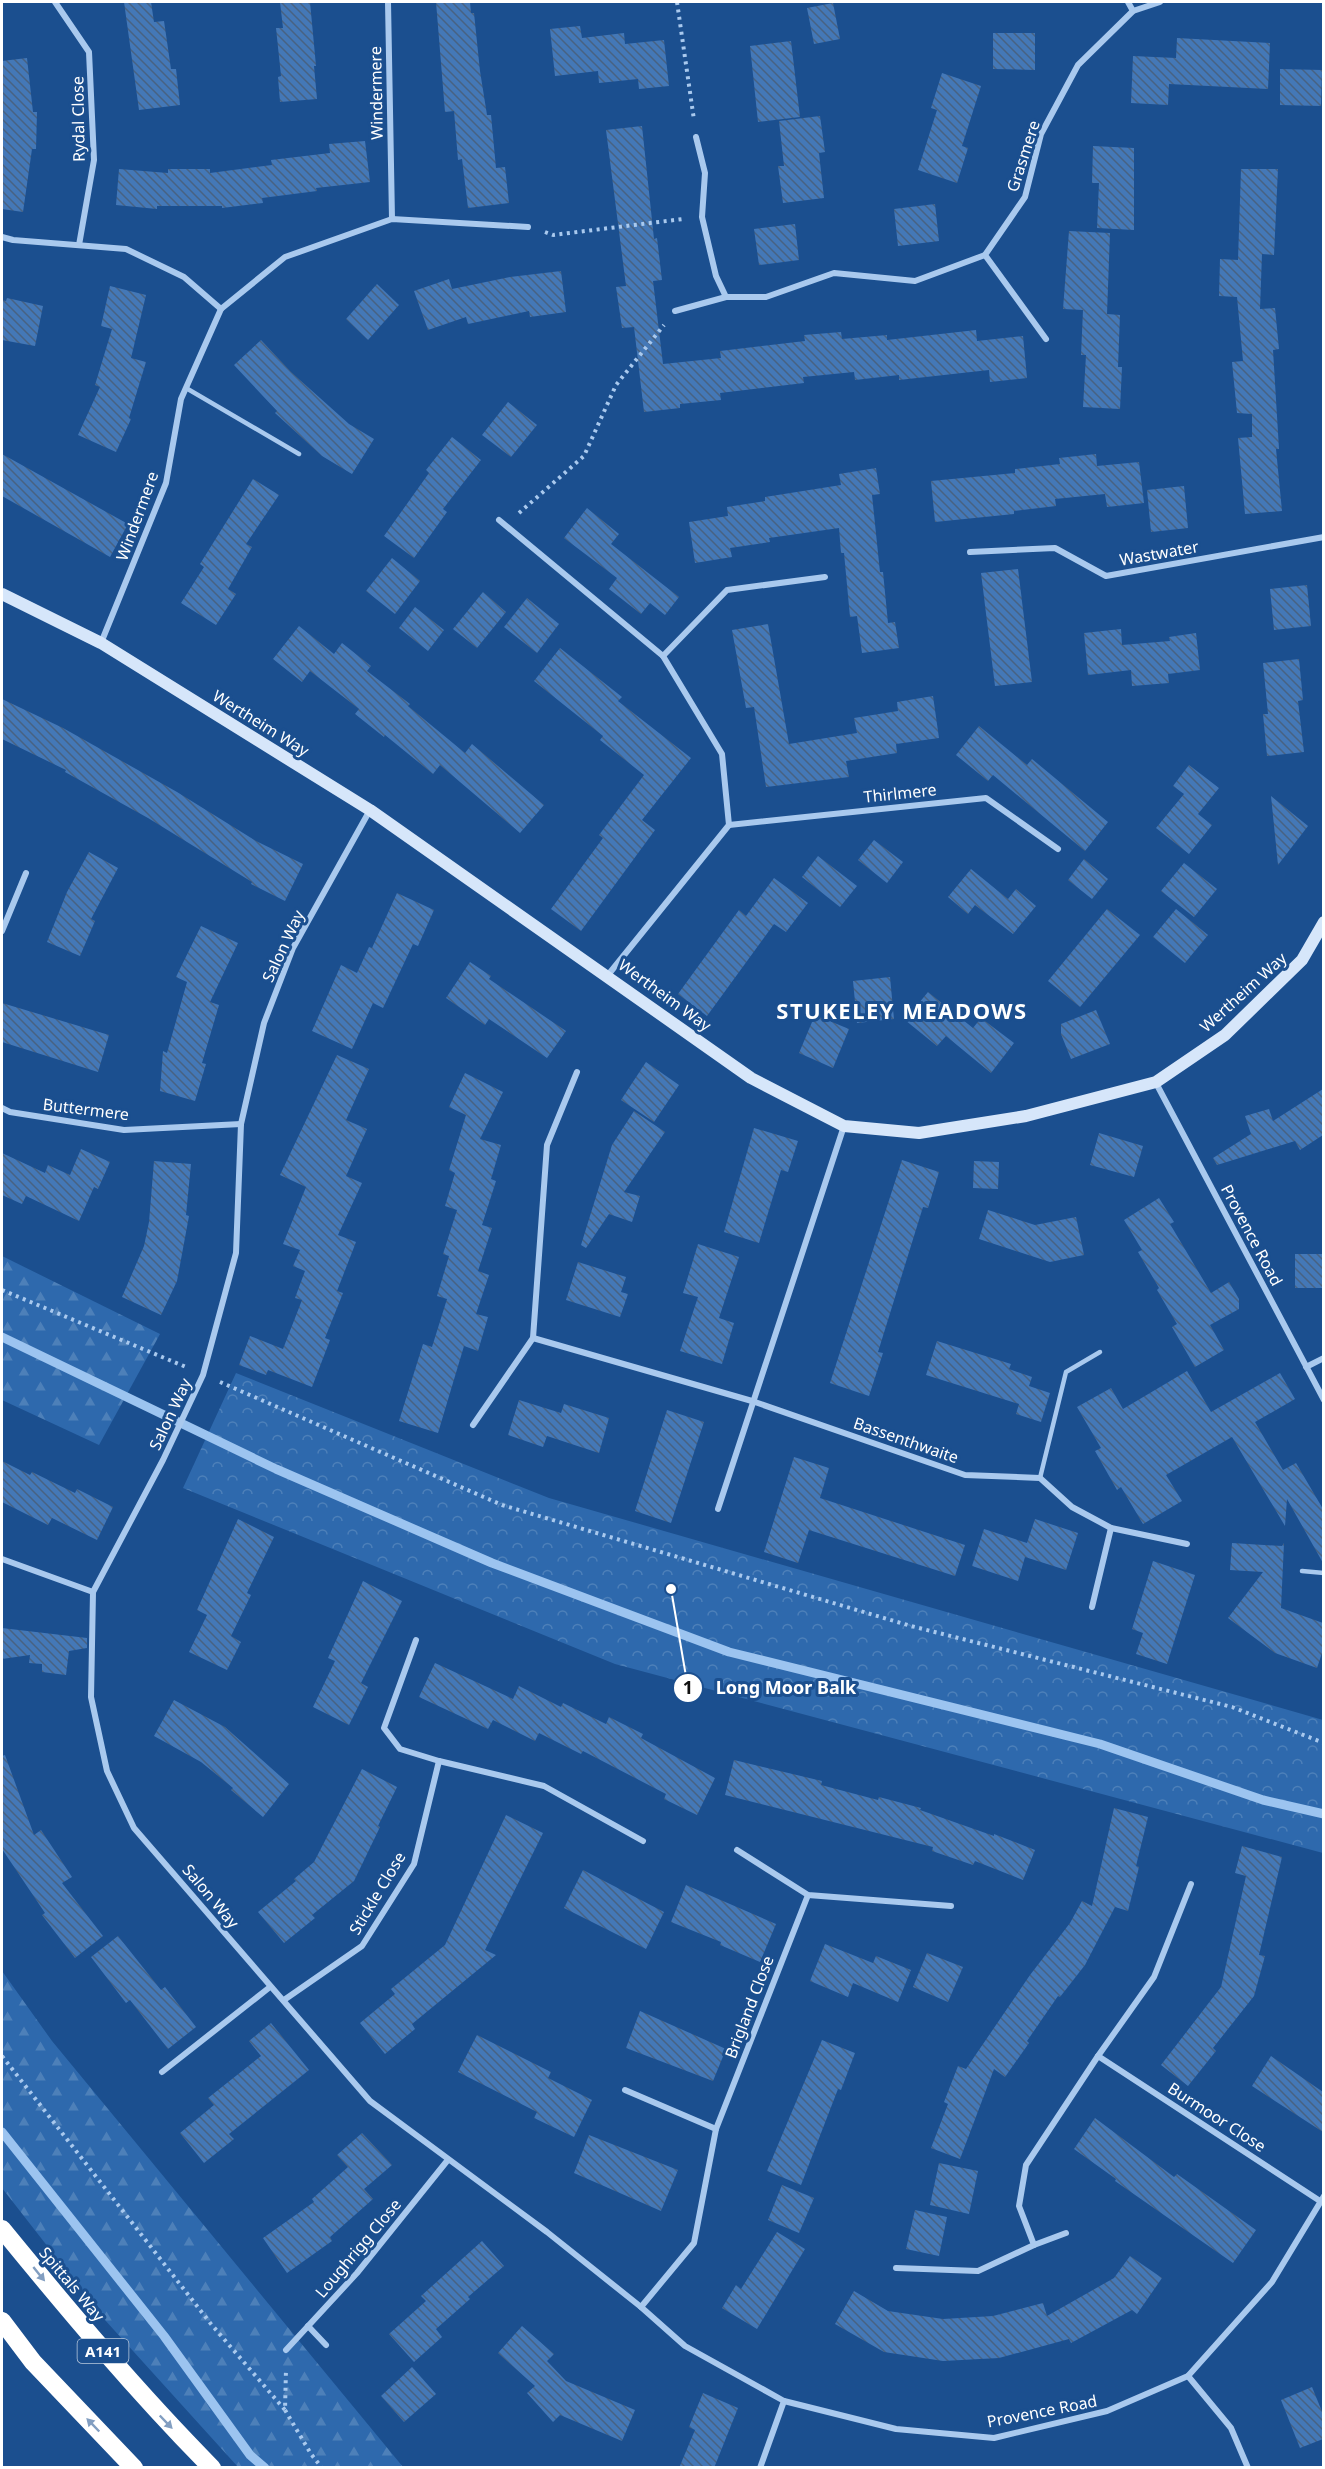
<svg xmlns="http://www.w3.org/2000/svg" width="1325" height="2469" font-family="'Noto Sans',sans-serif">
<style>
.forest{fill:url(#forest-firs)}
.park{fill:url(#park-crowns)}
.lines{fill:none;stroke-linecap:round;stroke-linejoin:round}
.stream{stroke:#9cc4f0;stroke-width:9}
.building{fill:url(#building-back-hatch)}
.path{stroke:#a9c9ee;stroke-width:4;stroke-dasharray:3 4.5;stroke-linecap:butt}
.lane{stroke:#a9c9ee;stroke-width:4.5}
.street{stroke:#a9c9ee;stroke-width:6}
.secondary{stroke:#d6e6fa;stroke-width:12}
.highway{stroke:#fff;stroke-width:18}
.oneway{fill:#829ec1}
.labels{text-anchor:middle;dominant-baseline:central;stroke-width:6;stroke-linejoin:round;paint-order:stroke}
.shield{fill:#1b4f8f;stroke:#bbcadd;stroke-width:1.5}
.shield-label{font-size:15px;font-weight:bold;fill:#fff}
.street-label{font-size:16px;fill:#fff;stroke:#1b4f8f}
.district-label{font-size:22px;font-weight:bold;letter-spacing:1.5px;fill:#fff;stroke:#1b4f8f}
.leader{fill:none;stroke:#fff;stroke-width:2}
.callout-dot{fill:#fff;stroke:#1b4f8f;stroke-width:2}
.mark-label{font-size:18px;text-anchor:middle;font-weight:bold;fill:#111}
.callout-label{font-size:18px;text-anchor:middle;font-weight:bold;fill:#fff;stroke:#1b4f8f;stroke-width:6;stroke-linejoin:round;paint-order:stroke}
</style>
<defs>
<pattern id="forest-firs" width="22" height="20" patternUnits="userSpaceOnUse" patternTransform="scale(1.5)"><rect width="22" height="20" fill="#2e69ad"/><path d="M5 1l3.5 6h-7zM16 11l3.5 6h-7z" fill="#4d80b9"/></pattern>
<pattern id="park-crowns" width="20" height="18" patternUnits="userSpaceOnUse" patternTransform="scale(1.5)"><rect width="20" height="18" fill="#2e69ad"/><path d="M2 6a3 3 0 1 1 6 0M12 15a3 3 0 1 1 6 0" fill="none" stroke="#4d80b9"/></pattern>
<pattern id="building-back-hatch" width="6" height="6" patternUnits="userSpaceOnUse" patternTransform="scale(1.5)"><rect width="6" height="6" fill="#4478b7"/><path d="M-1 5l2 2M0 0l6 6M5-1l2 2" fill="none" stroke="#486282"/></pattern>
</defs>
<rect width="100%" height="100%" fill="#1b4f8f"/>
<g class="forest">
<path d="M2,1256l158,78 -61,111 -97,-45z"/>
<path d="M2,1971l50,70 351,426h-165l-133,-147 -103,-132z"/>
</g>
<path class="park" d="M236,1373l313,125 774,222v133l-708,-189 -432,-176z"/>
<g class="lines">
<g class="stream">
<path d="M2,1337l274,132 216,94 237,89 371,92 163,56 61,14"/>
<path d="M2,2132l162,204 86,119 15,13"/>
</g>
</g>
<g class="building">
<path d="M124,2h27l3,20 10,-1 7,48h5l4,36 -41,5z"/>
<path d="M280,2h30l6,64h-2l3,33 -37,3 -2,-25 3,-1 -5,-48h7z"/>
<path d="M436,2h34l1,11h3l6,58 7,44h4l5,53 9,-1 4,36 -41,5 -6,-49 -4,1 -4,-49 -9,1z"/>
<path d="M833,3l7,36 -26,5 -7,-36z"/>
<path d="M580,26l2,12 42,-5 1,11 39,-4 5,46 -30,3 -1,-10 -39,4 -1,-12 -43,5 -5,-47z"/>
<path d="M993,33h42v37l-42,-1z"/>
<path d="M1177,38l93,5 -2,46 -99,-5 -1,21 -37,-2 2,-47 43,2z"/>
<path d="M791,41l9,76 -42,5 -8,-76z"/>
<path d="M27,58l6,54h4l-1,37h-4l-9,63 -21,-3v-148z"/>
<path d="M1280,69l42,1 -1,36 -41,-1z"/>
<path d="M942,73l39,13 -19,60 6,2 -11,35 -39,-13 19,-60 -6,-2z"/>
<path d="M820,116l5,36 -6,1 5,45 -41,5 -5,-37h6l-5,-45z"/>
<path d="M642,126l12,113 3,-1 5,42 -9,1 10,83 58,-6 -1,-7 85,-10 -1,-6 37,-3 1,7 45,-4v5l89,-10 1,11 46,-5 4,42 -37,4 -1,-12 -90,10v-5l-44,5 -1,-8 -51,5 1,6 -84,10 1,7 -41,4v4l-36,4 -10,-85 -12,1 -6,-41 10,-1 -20,-156z"/>
<path d="M365,141l5,41 -54,6 1,3 -55,7 1,5 -41,5v-2h-65v3l-41,-4 3,-36 49,4v-4h42v4l62,-8 -1,-5 59,-7 -1,-9z"/>
<path d="M1093,146l41,2v82l-37,-2 2,-45h-7z"/>
<path d="M1241,169h37l-4,86 -12,-1 -2,55 15,-1 4,41 -6,1 6,99h-3l6,62 -37,3 -7,-76 14,-1v-23l-15,-1 -5,-51 11,-1 -6,-64 -18,-1 1,-37 18,1z"/>
<path d="M935,204l4,37 -41,5 -4,-37z"/>
<path d="M795,224l4,36 -40,5 -5,-36z"/>
<path d="M1069,231l41,2 -3,81 13,1 -2,52h4l-2,42 -37,-2 3,-52h-5l2,-45 -20,-1z"/>
<path d="M561,271l5,41 -36,5 -1,-6 -61,13 -2,-7 -38,13 -14,-39 35,-12 3,10 58,-12z"/>
<path d="M377,284l22,21 -31,35 -22,-21z"/>
<path d="M110,286l36,9 -15,63 15,4 -17,56 2,1 -15,33 -38,-17 22,-48 -5,-2 17,-56 -11,-3z"/>
<path d="M7,298l36,8 -8,40 -33,-6v-40l4,1z"/>
<path d="M261,340l30,32 58,52 25,15 -22,35 -30,-18 -47,-43 2,-2 -43,-46z"/>
<path d="M508,402l29,23 -26,32 -29,-22z"/>
<path d="M452,437l29,23 -38,49 4,3 -33,46 -30,-22 45,-63 -3,-3z"/>
<path d="M2,454l126,70 -18,33 -108,-61z"/>
<path d="M1096,454l1,12 42,-4 5,41 -37,4 -2,-13 -50,5 1,7 -42,5v3l-79,8 -4,-41 84,-8v-4l45,-5 -1,-6z"/>
<path d="M876,468l4,26 -8,1 8,77h3l5,51 7,-1 4,26 -37,5 -5,-37 -7,1 -6,-64h-3l-2,-25 -70,10 1,4 -40,6 2,9 -37,6 -6,-41 39,-6 -1,-9 38,-6v-4l76,-12 -2,-11z"/>
<path d="M253,479l26,16 -33,49 6,3 -24,42 8,5 -20,31 -35,-22 23,-36 -4,-3z"/>
<path d="M1184,486l4,42 -37,4 -4,-42z"/>
<path d="M587,508l32,26 -8,10 68,53 -14,18 -15,-12 -9,11 -32,-25 8,-11 -53,-40z"/>
<path d="M392,558l28,23 -25,33 -29,-23z"/>
<path d="M1018,569l14,113 -37,4 -14,-113z"/>
<path d="M1307,585l4,41 -37,4 -4,-41z"/>
<path d="M483,592l23,20 -29,36 -24,-19z"/>
<path d="M527,598l32,26 -22,29 -33,-26z"/>
<path d="M415,607l29,23 -16,21 -29,-23z"/>
<path d="M768,624l21,120 68,-11 -3,-15 44,-7 -1,-9 36,-6 6,42 -43,6 1,9 -51,8 3,16 -83,10 -12,-80 -8,1 -14,-78z"/>
<path d="M299,626l35,28 8,-11 29,23 -4,5 43,33 -2,2 57,47 7,-9 72,61 -24,28 -80,-68 -7,9 -48,-39 -1,2 -29,-23 4,-5 -49,-38 -8,11 -29,-23z"/>
<path d="M1121,629l1,16 48,-4 -1,-4 27,-4 4,37 -32,4 1,9 -37,3 -1,-16 -43,5 -4,-42z"/>
<path d="M560,648l62,49 -4,4 73,57 -49,62 13,10 -74,101 -30,-22 52,-71 -4,-3 45,-60 -44,-35 3,-4 -69,-55z"/>
<path d="M1299,659l4,41 -5,1 6,51 -37,4 -4,-42h5l-5,-51z"/>
<path d="M2,699l61,29 114,64 79,49 47,23 -18,37 -34,-17 1,-2 -104,-64 -83,-46 1,-2 -64,-31z"/>
<path d="M979,726l48,39 5,-6 76,63 -23,29 -92,-76 -5,6 -32,-26z"/>
<path d="M1189,765l30,23 -21,26 14,11 -23,29 -33,-26 28,-34 -11,-8z"/>
<path d="M1271,796l37,30 -30,39z"/>
<path d="M874,840l29,22 -16,21 -29,-23z"/>
<path d="M89,852l29,16 -27,51 4,2 -15,35 -33,-14 20,-50z"/>
<path d="M818,856l39,30 -17,21 -38,-30z"/>
<path d="M1084,859l24,20 -16,20 -24,-19z"/>
<path d="M1184,863l33,26 -23,28 -33,-26z"/>
<path d="M971,869l37,30 8,-10 20,17 -23,28 -38,-29 -7,9 -20,-17z"/>
<path d="M774,878l34,25 -22,29 -12,-8 -67,92 -29,-22 61,-84 7,6z"/>
<path d="M397,893l37,17 -16,36 -5,-2 -30,64 -10,-5 -21,46 -40,-18 29,-66 16,8 12,-26 3,1z"/>
<path d="M1107,909l33,26 -60,72 -32,-26z"/>
<path d="M1176,909l32,26 -23,28 -32,-26z"/>
<path d="M201,926l37,17 -28,59 9,3 -17,58 4,1 -11,37 -35,-10 3,-40 4,2 20,-71 -11,-5z"/>
<path d="M470,962l21,14 -2,3 77,52 -19,27 -58,-39 -4,6 -39,-27z"/>
<path d="M890,977l4,42 -37,4 -4,-42z"/>
<path d="M928,992l45,36 8,-10 33,25 -23,30 -45,-37 -9,10 -32,-26z"/>
<path d="M2,1003l107,32 -11,37 -96,-30z"/>
<path d="M1096,1010l14,34 -39,15 -10,-25v-10z"/>
<path d="M815,1015l34,14 -16,39 -34,-15z"/>
<path d="M337,1055l32,14 -23,51 21,9 -21,47 16,7 -24,52 18,7 -19,49 6,2 -18,45 5,2 -18,47 -44,-17 -2,5 -27,-10 11,-29 33,13 19,-49 -7,-2 10,-27 -12,-5 7,-16 -17,-6 23,-57 -26,-12z"/>
<path d="M646,1062l33,23 -25,37 -33,-22z"/>
<path d="M465,1073l38,19 -23,47 21,6 -10,34 5,2 -14,44 10,3 -14,43 11,4 -13,39 12,3 -10,34 -14,-5 -26,87 -39,-12 24,-77 9,3 15,-48 -10,-3 12,-40 -6,-2 14,-44 -12,-4 10,-33 -6,-3 17,-55 -17,-8z"/>
<path d="M1323,1089v46l-23,15 -5,-9 -78,24 -4,-7 38,-24 -6,-18 24,-7 4,12z"/>
<path d="M634,1111l31,21 -41,60 16,4 -8,26 -23,-8 -23,34 -5,-3 31,-100z"/>
<path d="M754,1128l44,13 -10,31 -7,-2 -22,73 -35,-11z"/>
<path d="M1099,1133l44,13 -9,31 -44,-12z"/>
<path d="M81,1149l29,13 -12,27 -4,-2 -15,34 -53,-25 -4,8 -20,-9v-42l43,20 3,-8 22,10z"/>
<path d="M902,1160l37,12 -11,36 -5,-1 -45,145 5,1 -14,43 -39,-13z"/>
<path d="M154,1161l37,3 -5,51 3,1 -12,65 -16,34 -39,-18 22,-51 5,-24z"/>
<path d="M974,1161l25,1 -1,27 -25,-1z"/>
<path d="M1159,1198l15,24 -4,2 41,69 18,-11 10,17v10l-29,16 14,25 -29,17 -23,-40 5,-3 -20,-34 2,-2 -21,-36 4,-2 -18,-30z"/>
<path d="M988,1210l47,15 41,-8 8,38 -34,7 -71,-23z"/>
<path d="M698,1244l41,13 -20,61 15,5 -12,41 -42,-13 18,-54 -15,-4z"/>
<rect x="1295" y="1254" width="28" height="34"/>
<path d="M578,1262l48,15 -5,15 7,2 -8,23 -54,-17z"/>
<path d="M937,1341l74,23 -2,5 23,8 -3,9 21,7 -9,29 -25,-8 3,-10 -93,-29z"/>
<path d="M1187,1371l24,41 69,-39 15,26 -40,23 28,48 13,-7 27,46v54l-36,-64 -2,27 -53,-89 -66,38 16,26 -39,23 -22,-37 -4,3 -22,-39 6,-3 -24,-41 34,-19 12,21z"/>
<path d="M519,1400l42,13 3,-9 45,14 -10,35 -52,-17 -4,11 -35,-12z"/>
<path d="M667,1410l37,12 -33,101 -36,-12z"/>
<path d="M794,1457l35,11 -9,30 145,47 -10,31 -146,-46 -11,33 -34,-11z"/>
<path d="M2,1461l28,14 2,-3 43,21 2,-4 36,18 -16,33 -45,-22 -4,7 -46,-23z"/>
<path d="M238,1519l36,18 -27,56 4,2 -20,41 10,6 -14,28 -38,-18 18,-37 -10,-5z"/>
<path d="M1035,1519l43,14 -12,37 -41,-13 -7,24 -46,-15 12,-37 43,14z"/>
<path d="M1232,1543l50,3 2,-3 -3,65 42,15v27l-6,18 -42,-15 -47,-35 35,-46 -33,-2z"/>
<path d="M1153,1561l42,14 -28,89 -31,-10 7,-21 -11,-4z"/>
<path d="M363,1581l39,20 -41,82 7,4 -19,38 -36,-18 22,-46 -7,-3z"/>
<path d="M2,1628l85,10v10l-18,3 -3,24 -24,-3v-8l-13,-1 1,-8 -28,4z"/>
<path d="M435,1663l78,36 6,-13 42,21 2,-4 43,21 3,-7 34,17 -2,4 74,40 -18,37 -33,-16 2,-5 -83,-43 -2,3 -42,-21 -4,8 -42,-21 -5,9 -69,-32z"/>
<path d="M174,1700l51,27 64,57 -26,33 -32,-27 2,-2 -32,-26 -47,-26z"/>
<path d="M5,1755l29,80 7,-5 31,47 -10,6 41,53 -28,22 -33,-43 3,-2 -43,-64v-93z"/>
<path d="M734,1760l88,21 -1,4 57,15 1,-3 42,11 -1,2 74,26v-2l41,16 -12,30 -48,-19 -2,4 -41,-14 1,-4 -208,-52z"/>
<path d="M362,1769l35,18 -19,39 2,1 -26,54 -42,34 3,3 -31,25 -26,-31 38,-31 -2,-2 20,-17z"/>
<path d="M1114,1808l34,9 -12,49 3,1 -11,44 -13,-4 -30,58 -25,32 -2,-1 -31,45 2,2 -24,34 -11,-8 -34,90 -29,-11 17,-44 -4,-2 14,-36 8,3 64,-94 40,-52 12,-22 10,5z"/>
<path d="M506,1815l37,18 -58,117 11,5 -84,69 3,5 -30,25 -25,-31 35,-29 -4,-5 54,-44z"/>
<path d="M1242,1846l40,11 -23,98 6,1 -11,40 -41,52 3,3 -28,35 -27,-21 60,-78 25,-111 -11,-3z"/>
<path d="M583,1870l81,42 -18,37 -82,-41z"/>
<path d="M686,1885l90,39 -16,38 -40,-17 1,-3 -50,-20z"/>
<path d="M118,1936l43,54 4,-3 31,40 -28,22 -38,-49 -4,3 -35,-46z"/>
<path d="M825,1944l48,19 3,-7 35,14 -13,32 -45,-19 -5,14 -38,-16z"/>
<path d="M927,1953l36,14 -15,35 -35,-15z"/>
<path d="M640,2011l86,38 -13,32 -87,-33z"/>
<path d="M271,2023l38,47 -80,64 5,5 -30,24 -24,-30 34,-28 -6,-7 53,-42 -12,-15z"/>
<path d="M477,2035l74,37 -3,6 44,22 -18,37 -40,-19 3,-6 -79,-40z"/>
<path d="M822,2040l33,13 -14,37 -3,-1 -37,96 -34,-14z"/>
<path d="M1271,2056l52,36v40l-71,-46z"/>
<path d="M1095,2118l79,59 3,-3 79,56 -23,33 -118,-82 1,-2 -42,-30z"/>
<path d="M362,2133l30,32 -28,24 9,10 -43,38 2,4 -45,32 -24,-35 51,-36 -2,-3 36,-32 -11,-12z"/>
<path d="M589,2135l89,35 -17,41 -87,-38z"/>
<path d="M939,2163l39,8 -9,43 -39,-9z"/>
<path d="M782,2185l32,13 -15,35 -31,-13z"/>
<path d="M915,2210l32,7 -8,39 -33,-7z"/>
<path d="M777,2232l28,17 -48,80 -35,-21 14,-23 5,4z"/>
<path d="M482,2241l22,25 -36,31 2,2 -34,30 6,8 -28,25 -25,-28 37,-33 -5,-5z"/>
<path d="M1130,2256l32,22 -25,36 -5,-4 -61,33 -2,-4 -70,19 -56,3 -59,-9 -49,-28 19,-33 34,20 55,8 50,-3 50,-13 4,13 67,-38z"/>
<path d="M522,2326l32,28 -7,7 19,20 69,29 -13,31 -62,-26 -7,7 -26,-29 8,-7 -37,-33z"/>
<path d="M412,2367l24,27 -32,28 -23,-26z"/>
<path d="M1312,2387l11,27v25l-23,9 -19,-48z"/>
<path d="M703,2393l35,15 -24,60h-35l16,-38 -6,-3z"/>
</g>
<g class="lines">
<g class="path">
<path d="M677,2l17,118"/>
<path d="M545,232l8,3 130,-16"/>
<path d="M519,513l65,-57 32,-71 48,-60"/>
<path d="M2,1290l184,77"/>
<path d="M220,1382l282,123 409,121 321,81 92,36"/>
<path d="M2,2056l209,268 74,86 1,-41"/>
<path d="M285,2410l26,44 11,14"/>
</g>
<g class="lane">
<path d="M186,388l113,66"/>
<path d="M1040,1478l26,-106 34,-20"/>
<path d="M1302,1571l22,2"/>
</g>
<g class="street">
<path d="M55,2l34,50 5,108 -15,85"/>
<path d="M388,2l4,217"/>
<path d="M1128,2l5,9"/>
<path d="M696,137l9,36 -3,44 14,59 10,21"/>
<path d="M2,237l11,3 113,9 58,28 37,32"/>
<path d="M675,311l51,-14h40l68,-24 81,8 70,-26"/>
<path d="M1046,339l-61,-84 40,-58 16,-63 37,-69 55,-54 27,-9"/>
<path d="M499,520l164,136 59,98 7,71 -121,150"/>
<path d="M970,552l85,-4 51,28 218,-39"/>
<path d="M101,643l65,-160 15,-84 40,-90 64,-52 107,-38 136,8"/>
<path d="M663,656l64,-66 98,-13"/>
<path d="M370,810l-77,138 -29,75 -23,101 -5,129 -33,122 -40,85 -70,132 -2,105 16,74 27,57 236,273 177,131 94,75 44,39 99,55 112,28 98,9 113,-27 81,-35 84,-94 52,-86"/>
<path d="M729,825l257,-27 72,51"/>
<path d="M2,931l24,-58"/>
<path d="M1156,1083l168,317"/>
<path d="M2,1108l8,4 114,18 117,-6"/>
<path d="M533,1338l219,63 213,74 75,3 32,29 39,21 76,16"/>
<path d="M1306,1367l18,-9"/>
<path d="M473,1425l60,-87 14,-193 30,-73"/>
<path d="M718,1509l126,-383"/>
<path d="M2,1559l91,33"/>
<path d="M1092,1607l19,-79"/>
<path d="M416,1640l-32,88 16,21 39,12 105,25 99,55"/>
<path d="M737,1850l71,45 143,11"/>
<path d="M284,2000l78,-54 52,-82 25,-103"/>
<path d="M1098,2056l222,145"/>
<path d="M162,2072l108,-85"/>
<path d="M625,2090l91,39"/>
<path d="M1034,2245l32,-12"/>
<path d="M896,2268l82,3 56,-26 -15,-39 7,-41 72,-109 56,-79 37,-93"/>
<path d="M641,2307l53,-64 22,-114 92,-234"/>
<path d="M308,2326l18,19"/>
<path d="M286,2350l71,-77 90,-112"/>
<path d="M1188,2376l43,52 17,40"/>
<path d="M760,2468l24,-67"/>
</g>
<path class="secondary" d="M2,594l99,49 269,167 381,268 93,48 75,7 107,-17 130,-34 69,-47 77,-75 22,-38"/>
<g class="highway">
<path d="M2,2229c67,82 135,163 210,239"/>
<path d="M2,2321l31,41 101,106"/>
</g>
</g>
<defs><path id="oneway-solid" d="M-6-.8H1V-3.2L6.5 0L1 3.2V.8H-6Z" transform="scale(1.5)"/></defs>
<g class="oneway">
<use href="#oneway-solid" transform="translate(39 2274) rotate(51)"/>
<use href="#oneway-solid" transform="translate(166 2422) rotate(46)"/>
<use href="#oneway-solid" transform="translate(93 2425) rotate(-134)"/>
</g>
<g class="labels">
<rect class="shield" x="77.5" y="2339" width="51" height="24" rx="4.5"/>
<g class="shield-label">
<text x="103" y="2351">A141</text>
</g>
<g class="street-label">
<text transform="translate(376 93) rotate(-91)">Windermere</text>
<text transform="translate(78 119) rotate(-91)">Rydal Close</text>
<text transform="translate(1023 156) rotate(-72)">Grasmere</text>
<text transform="translate(137 516) rotate(-70)">Windermere</text>
<text transform="translate(1159 553) rotate(-10)">Wastwater</text>
<text transform="translate(261 723) rotate(32)">Wertheim Way</text>
<text transform="translate(900 793) rotate(-6)">Thirlmere</text>
<text transform="translate(283 946) rotate(-65)">Salon Way</text>
<text transform="translate(1243 992) rotate(-42)">Wertheim Way</text>
<text transform="translate(665 995) rotate(36)">Wertheim Way</text>
<text transform="translate(86 1109) rotate(7)">Buttermere</text>
<text transform="translate(1252 1235) rotate(62)">Provence Road</text>
<text transform="translate(170 1414) rotate(-65)">Salon Way</text>
<text transform="translate(906 1440) rotate(19)">Bassenthwaite</text>
<text transform="translate(377 1893) rotate(-59)">Stickle Close</text>
<text transform="translate(211 1896) rotate(50)">Salon Way</text>
<text transform="translate(749 2007) rotate(-69)">Brigland Close</text>
<text transform="translate(1217 2117) rotate(33)">Burmoor Close</text>
<text transform="translate(358 2248) rotate(-50)">Loughrigg Close</text>
<text transform="translate(72 2284) rotate(50)">Spittals Way</text>
<text transform="translate(1042 2411) rotate(-11)">Provence Road</text>
</g>
<g class="district-label">
<text x="902" y="1010">STUKELEY MEADOWS</text>
</g>
</g>
<path class="leader" d="M671 1589L688 1688"/>
<g class="callout-dot">
<circle cx="671" cy="1589" r="6"/>
<circle cx="688" cy="1688" r="15"/>
</g>
<g class="mark-label">
<text x="688" y="1694">1</text>
</g>
<g class="callout-label">
<text x="786" y="1694">Long Moor Balk</text>
</g>
<rect width="1325" height="2469" fill="none" stroke="#ffffff" stroke-width="6"/>
</svg>
